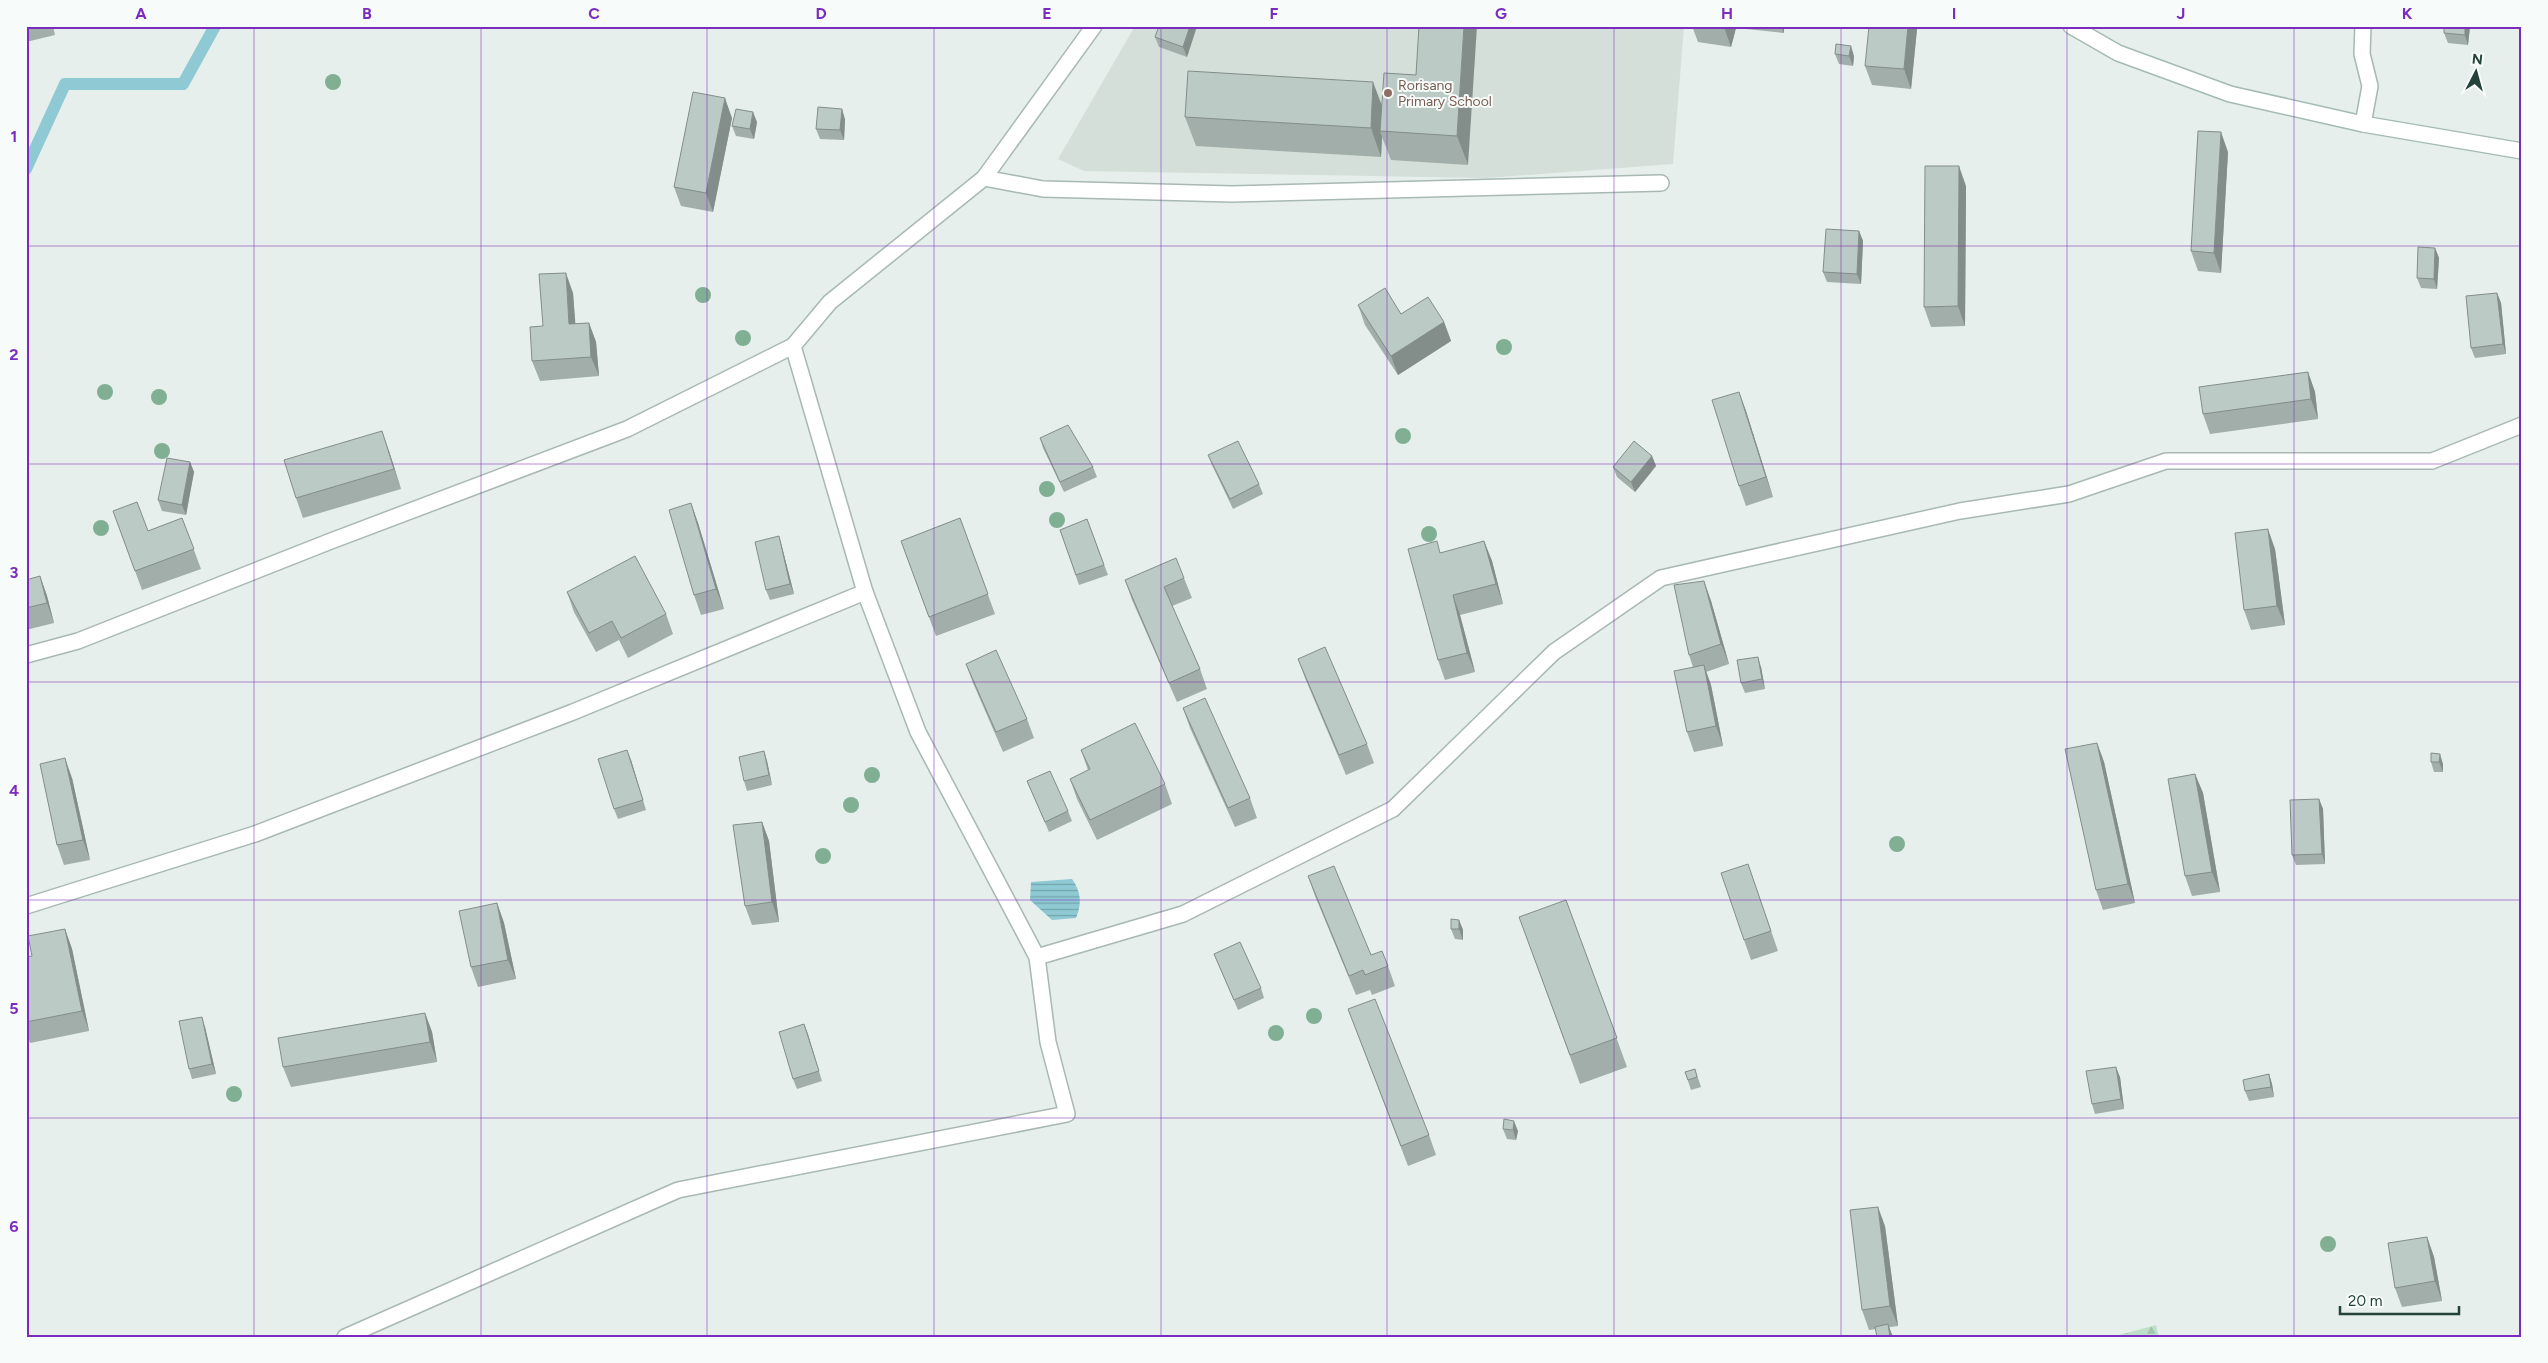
<svg xmlns="http://www.w3.org/2000/svg" width="2548" height="1363" font-family="Figtree,sans-serif">
<style>
.built{fill:#d4dfda}
.forest{fill:url(#forest-firs)}
.water{fill:url(#water-rules)}
.lines{fill:none;stroke-linecap:round;stroke-linejoin:round}
.stream{stroke:#8ec9d4;stroke-width:12}
.lane-casing{stroke:#a8b8b2;stroke-width:18}
.street-casing{stroke:#a8b8b2;stroke-width:18}
.secondary-casing{stroke:#a4bbb3;stroke-width:18}
.lane{stroke:#fff;stroke-width:15}
.street{stroke:#fff;stroke-width:15}
.secondary{stroke:#fff;stroke-width:15}
.tree{fill:#80af93}
.wall{fill:#a1aea9}
.shaded-wall{fill:#838d89}
.building{fill:#bbcac4;stroke:#838d89}
.grid{fill:none;stroke:#7b2cbf;stroke-width:1;stroke-opacity:0.55}
.education-dot{fill:#8d6e63;stroke:#f7fbf9;stroke-width:2}
.labels{text-anchor:middle;dominant-baseline:central;stroke-width:4;stroke-linejoin:round;paint-order:stroke}
.education-label{font-size:14px;fill:#785e54;stroke:#f7fbf9;text-anchor:start}
.neatline{fill:none;stroke:#7b2cbf;stroke-width:2}
.grid-label{font-size:16px;text-anchor:middle;font-weight:bold;fill:#7b2cbf}
</style>
<defs>
<pattern id="forest-firs" width="22" height="20" patternUnits="userSpaceOnUse" patternTransform="scale(1.25)"><rect width="22" height="20" fill="#bfe0c8"/><path d="M5 1l3.5 6h-7zM16 11l3.5 6h-7z" fill="#a4c1ad"/></pattern>
<pattern id="water-rules" width="6" height="5" patternUnits="userSpaceOnUse" patternTransform="scale(1.25)"><rect width="6" height="5" fill="#8ec9d4"/><path d="M0 2.5h6" fill="none" stroke="#74a5ad"/></pattern>
</defs>
<rect width="100%" height="100%" fill="#e6efeb"/>
<path class="built" d="M1135,26h549l-11,138 -186,14 -403,-7 -26,-12z"/>
<path class="forest" d="M2156,1325l3,12h-47z"/>
<path class="water" d="M1072,879c9,12 10,25 4,39l-24,2 -22,-20 1,-18z"/>
<g class="lines">
<path class="stream" d="M26,169l39,-85h118l32,-58"/>
<g class="lane-casing">
<g id="lane">
<path d="M2363,26l-1,28 8,32 -7,38"/>
<path d="M984,178l59,11 189,5 429,-11"/>
</g>
</g>
<g class="street-casing">
<g id="street">
<path d="M1094,26l-110,152 -154,124 -37,44 72,246 53,140 119,225 146,-43 210,-105 161,-157 107,-74 299,-67 109,-17 97,-33h266l90,-36"/>
<path d="M26,655l52,-14 253,-100 296,-112 166,-83"/>
<path d="M26,906l229,-72 318,-122 292,-120"/>
<path d="M345,1337l333,-147 389,-76 -19,-72 -11,-85"/>
</g>
</g>
<g class="secondary-casing">
<path id="secondary" d="M2071,26l47,27 112,41 133,30 159,27"/>
</g>
<use href="#lane" class="lane"/>
<use href="#street" class="street"/>
<use href="#secondary" class="secondary"/>
</g>
<g class="tree">
<circle cx="333" cy="82" r="8"/>
<circle cx="703" cy="295" r="8"/>
<circle cx="743" cy="338" r="8"/>
<circle cx="1504" cy="347" r="8"/>
<circle cx="105" cy="392" r="8"/>
<circle cx="159" cy="397" r="8"/>
<circle cx="1403" cy="436" r="8"/>
<circle cx="162" cy="451" r="8"/>
<circle cx="1047" cy="489" r="8"/>
<circle cx="1057" cy="520" r="8"/>
<circle cx="101" cy="528" r="8"/>
<circle cx="1429" cy="534" r="8"/>
<circle cx="872" cy="775" r="8"/>
<circle cx="851" cy="805" r="8"/>
<circle cx="1897" cy="844" r="8"/>
<circle cx="823" cy="856" r="8"/>
<circle cx="1314" cy="1016" r="8"/>
<circle cx="1276" cy="1033" r="8"/>
<circle cx="234" cy="1094" r="8"/>
<circle cx="2328" cy="1244" r="8"/>
</g>
<g class="wall">
<path d="M26,26h27l2,9 -29,7z"/>
<path d="M1159,26h38l-10,31 -28,-10 -4,-10z"/>
<path d="M1419,26l49,139 -77,-5 -9,-23 -1,20 -185,-11 -11,-29 197,-11 34,-31z"/>
<path d="M1692,26h92v7l-48,-5 -5,19 -33,-5z"/>
<path d="M2211,26h16v3z"/>
<path d="M2470,26l-2,19 -20,-2 -4,-10z"/>
<path d="M1917,29l-6,60 -39,-4 -7,-19z"/>
<path d="M1835,54l19,2 -1,10 -14,-2z"/>
<path d="M732,118l-19,94 -32,-6 -7,-19z"/>
<path d="M845,119l-1,21 -24,-1 -4,-10z"/>
<path d="M757,122l-3,17 -18,-3 -4,-10z"/>
<path d="M2228,152l-7,121 -23,-2 -7,-20z"/>
<path d="M1966,186l-1,140 -34,1 -7,-20z"/>
<path d="M1859,231l4,10 -2,43 -34,-2 -4,-10z"/>
<path d="M2435,248l4,10 -2,31 -16,-1 -4,-10z"/>
<path d="M573,293l2,31 14,-1 7,19 3,34 -59,5 -8,-20 11,-35z"/>
<path d="M2497,293l4,10 5,51 -31,4 -4,-10z"/>
<path d="M1358,305l86,17 7,19 -53,34 -33,-50z"/>
<path d="M2308,372l7,20 3,27 -108,15 -7,-20z"/>
<path d="M1739,392l7,19 27,86 -27,9 -7,-20z"/>
<path d="M1040,438l53,29 4,10 -33,15 -21,-44z"/>
<path d="M389,451l12,38 -98,29 -7,-20z"/>
<path d="M1208,455l51,29 4,10 -30,15 -21,-44z"/>
<path d="M1652,456l4,10 -21,26 -18,-15 -4,-10z"/>
<path d="M190,462l4,10 -8,43 -24,-4 -4,-11z"/>
<path d="M691,503l7,20 26,86 -23,6 -7,-20z"/>
<path d="M113,511l35,20 34,-13 19,51 -59,21z"/>
<path d="M960,518l35,96 -59,22 -35,-95z"/>
<path d="M1087,519l21,56 -29,10 -19,-55z"/>
<path d="M779,536l3,11 12,47 -24,6 -4,-10z"/>
<path d="M1484,541l8,20 11,43 -43,11 15,57 -30,8 -7,-20 3,-107z"/>
<path d="M2275,549l10,76 -34,5 -7,-20z"/>
<path d="M40,576l7,20 7,27 -28,7v-50z"/>
<path d="M1184,578l8,20 -20,8 28,63 7,20 -30,13 -45,-102 -7,-20z"/>
<path d="M1704,581l7,20 18,63 -23,8 5,13 12,61 -29,6 -7,-20 6,-65 -4,-12z"/>
<path d="M567,592l99,22 7,20 -45,24 -9,-18 -23,12 -22,-40z"/>
<path d="M1298,659l69,85 7,19 -28,12 -41,-97z"/>
<path d="M966,664l61,55 7,19 -31,14 -30,-69z"/>
<path d="M1761,667l4,22 -20,4 -4,-10z"/>
<path d="M1183,708l67,90 7,20 -22,9 -45,-99z"/>
<path d="M2097,743l7,19 31,141 -32,7 -7,-20z"/>
<path d="M1081,750l84,34 7,20 -75,36 -20,-41 -7,-20 18,-9z"/>
<path d="M764,751l3,10 5,24 -25,6 -3,-10z"/>
<path d="M2431,753l12,11v8h-9l-3,-10z"/>
<path d="M631,760l15,50 -28,9 -4,-10z"/>
<path d="M2195,774l8,19 17,99 -28,4 -7,-20z"/>
<path d="M72,778l18,82 -26,5 -7,-20z"/>
<path d="M1027,781l41,30 4,10 -23,11z"/>
<path d="M2319,799l4,10 2,55 -29,1 -4,-10z"/>
<path d="M762,822l7,19 10,81 -27,3 -7,-19z"/>
<path d="M1748,864l30,87 -27,9 -7,-20z"/>
<path d="M1308,876l63,79 17,11 7,20 -23,9 -2,-5 -14,5 -41,-99z"/>
<path d="M1566,900l61,167 -47,17 -50,-138z"/>
<path d="M497,903l7,20 12,56 -38,8 -7,-20z"/>
<path d="M1459,920l4,10v10l-8,-1 -4,-10z"/>
<path d="M65,929l7,20 17,82 -59,12 -4,-12v-74l6,-1z"/>
<path d="M1214,954l47,34 3,10 -26,12z"/>
<path d="M1348,1009l81,126 7,20 -28,11z"/>
<path d="M425,1013l7,19 5,30 -146,25 -8,-20z"/>
<path d="M804,1024l18,57 -25,8 -4,-10z"/>
<path d="M205,1027l11,47 -24,5 -3,-10z"/>
<path d="M1695,1069l6,18 -10,3 -6,-18z"/>
<path d="M2269,1074l3,10 2,13 -25,4 -4,-10z"/>
<path d="M2120,1077l4,32 -29,5 -3,-10z"/>
<path d="M1503,1129l15,2 -2,9 -9,-1z"/>
<path d="M1885,1226l13,100 -29,4 -7,-20z"/>
<path d="M2427,1237l7,20 8,44 -40,6 -7,-19z"/>
</g>
<g class="shaded-wall">
<path d="M1190,26h7l-10,31 -4,-10z"/>
<path d="M1464,26h13l-9,139 -11,-29z"/>
<path d="M1725,26h10l1,2 -5,19 -7,-20z"/>
<path d="M1781,26h3v7z"/>
<path d="M1908,26h8l1,3 -6,60 -7,-20z"/>
<path d="M2465,26h5l-2,19 -3,-10z"/>
<path d="M1851,46l3,10 -1,10 -4,-10z"/>
<path d="M1373,82l11,29 -4,20 2,6 -1,20 -10,-29z"/>
<path d="M725,98l7,20 -19,94 -7,-19z"/>
<path d="M842,109l3,10 -1,21 -4,-10z"/>
<path d="M753,112l4,10 -3,17 -4,-10z"/>
<path d="M2221,132l7,20 -7,121 -7,-20z"/>
<path d="M1959,166l7,20 -1,140 -7,-20z"/>
<path d="M1859,231l4,10 -2,43 -4,-10z"/>
<path d="M2435,248l4,10 -2,31 -3,-10z"/>
<path d="M566,273l7,20 4,51 -8,-20z"/>
<path d="M2497,293l4,10 5,51 -3,-10z"/>
<path d="M1444,322l7,19 -53,34 -7,-19z"/>
<path d="M589,323l7,19 3,34 -8,-19z"/>
<path d="M2308,372l7,20 3,27 -7,-20z"/>
<path d="M1739,392l7,19 27,86 -7,-20z"/>
<path d="M382,431l7,20 12,38 -7,-20z"/>
<path d="M1652,456l4,10 -21,26 -4,-10z"/>
<path d="M190,462l4,10 -8,43 -4,-10z"/>
<path d="M691,503l7,20 26,86 -8,-20z"/>
<path d="M2268,529l7,20 10,76 -8,-19z"/>
<path d="M779,536l3,11 12,47 -4,-10z"/>
<path d="M1484,541l8,20 11,43 -7,-20z"/>
<path d="M40,576l7,20 7,27 -7,-20z"/>
<path d="M1704,581l7,20 18,63 -8,-20z"/>
<path d="M1453,595l7,20 15,57 -8,-19z"/>
<path d="M1758,657l3,10 4,22 -3,-10z"/>
<path d="M1704,665l7,20 12,61 -7,-20z"/>
<path d="M2097,743l7,19 31,141 -7,-19z"/>
<path d="M627,750l4,10 15,50 -3,-10z"/>
<path d="M764,751l3,10 5,24 -3,-10z"/>
<path d="M2440,754l3,10v8l-4,-10z"/>
<path d="M65,758l7,20 18,82 -7,-20z"/>
<path d="M2195,774l8,19 17,99 -8,-20z"/>
<path d="M2319,799l4,10 2,55 -3,-10z"/>
<path d="M762,822l7,19 10,81 -7,-20z"/>
<path d="M497,903l7,20 12,56 -8,-19z"/>
<path d="M1459,920l4,10v10l-4,-11z"/>
<path d="M65,929l7,20 17,82 -7,-20z"/>
<path d="M425,1013l7,19 5,30 -7,-20z"/>
<path d="M202,1017l3,10 11,47 -4,-10z"/>
<path d="M804,1024l4,10 14,47 -3,-10z"/>
<path d="M2116,1067l4,10 4,32 -3,-10z"/>
<path d="M2269,1074l3,10 2,13 -3,-10z"/>
<path d="M1514,1121l4,10 -2,9 -3,-10z"/>
<path d="M1878,1207l7,19 13,100 -8,-20z"/>
<path d="M2427,1237l7,20 8,44 -7,-20z"/>
<path d="M1888,1324l5,13h-3z"/>
</g>
<g class="building">
<path d="M1159,26h31l-7,21 -28,-10z"/>
<path d="M1419,26h45l-7,110 -77,-5 4,-58 32,2z"/>
<path d="M1869,26h39l-4,43 -39,-3z"/>
<path d="M2444,26h21v9l-21,-2z"/>
<path d="M1836,44l15,2 -2,10 -14,-2z"/>
<path d="M1188,71l185,11 -2,46 -186,-11z"/>
<path d="M693,92l32,6 -19,95 -32,-6z"/>
<path d="M818,107l24,2 -2,21 -24,-1z"/>
<path d="M736,109l17,3 -3,17 -18,-3z"/>
<path d="M2198,131l23,1 -7,121 -23,-2z"/>
<path d="M1925,166h34l-1,140 -34,1z"/>
<path d="M1826,229l33,2 -2,43 -34,-2z"/>
<path d="M2418,247l17,1 -1,31 -17,-1z"/>
<path d="M566,273l3,51 20,-1 2,34 -59,4 -2,-34 13,-1 -4,-52z"/>
<path d="M1385,288l16,26 27,-17 16,25 -53,34 -33,-51z"/>
<path d="M2497,293l6,51 -32,4 -5,-52z"/>
<path d="M2308,372l3,27 -108,15 -4,-27z"/>
<path d="M1739,392l27,85 -27,9 -27,-86z"/>
<path d="M1068,425l25,42 -33,15 -20,-44z"/>
<path d="M382,431l12,38 -98,29 -12,-38z"/>
<path d="M1238,441l21,43 -29,15 -22,-44z"/>
<path d="M1634,441l18,15 -21,26 -18,-15z"/>
<path d="M167,458l23,4 -8,43 -24,-5z"/>
<path d="M137,502l11,29 34,-13 12,31 -59,22 -22,-60z"/>
<path d="M691,503l25,86 -22,6 -25,-85z"/>
<path d="M960,518l28,76 -59,23 -28,-76z"/>
<path d="M1087,519l17,46 -28,10 -16,-45z"/>
<path d="M2268,529l9,77 -33,4 -9,-77z"/>
<path d="M779,536l11,48 -24,6 -11,-48z"/>
<path d="M1437,541l3,12 44,-12 12,43 -43,11 14,58 -29,7 -30,-111z"/>
<path d="M635,556l31,58 -45,24 -9,-17 -23,12 -22,-41z"/>
<path d="M1176,558l8,20 -20,9 36,82 -31,14 -44,-103z"/>
<path d="M40,576l7,27 -21,5v-28z"/>
<path d="M1704,581l17,63 -32,11 -15,-70z"/>
<path d="M1325,647l42,97 -28,11 -41,-96z"/>
<path d="M996,650l31,69 -31,13 -30,-68z"/>
<path d="M1758,657l4,22 -21,4 -4,-23z"/>
<path d="M1704,665l12,61 -29,6 -13,-61z"/>
<path d="M1205,698l45,100 -22,10 -45,-100z"/>
<path d="M1135,723l30,61 -75,36 -20,-41 20,-10 -9,-19z"/>
<path d="M2097,743l31,141 -32,6 -31,-141z"/>
<path d="M627,750l16,50 -29,9 -16,-50z"/>
<path d="M764,751l5,24 -25,6 -5,-24z"/>
<path d="M2431,753l9,1 -1,8h-8z"/>
<path d="M65,758l18,82 -26,5 -17,-81z"/>
<path d="M1050,771l18,40 -23,11 -18,-41z"/>
<path d="M2195,774l17,98 -27,4 -17,-97z"/>
<path d="M2319,799l3,55 -30,1 -2,-55z"/>
<path d="M762,822l10,80 -27,4 -12,-81z"/>
<path d="M1748,864l23,67 -27,9 -23,-67z"/>
<path d="M1334,866l37,89 11,-4 6,15 -23,9 -2,-5 -14,6 -41,-100z"/>
<path d="M1566,900l51,138 -47,17 -51,-138z"/>
<path d="M497,903l11,57 -37,7 -12,-56z"/>
<path d="M1451,919l8,1v9h-8z"/>
<path d="M65,929l17,82 -56,11v-65l6,-1 -4,-20z"/>
<path d="M1240,942l21,46 -27,12 -20,-46z"/>
<path d="M1375,999l54,136 -28,11 -53,-137z"/>
<path d="M425,1013l5,29 -147,25 -5,-29z"/>
<path d="M202,1017l10,47 -23,5 -10,-48z"/>
<path d="M804,1024l15,47 -26,8 -14,-47z"/>
<path d="M2116,1067l5,32 -29,5 -6,-33z"/>
<path d="M1695,1069l2,8 -9,3 -3,-8z"/>
<path d="M2269,1074l2,13 -26,4 -2,-11z"/>
<path d="M1504,1119l10,2 -1,9 -10,-1z"/>
<path d="M1878,1207l12,99 -28,4 -12,-100z"/>
<path d="M2427,1237l8,44 -40,7 -7,-45z"/>
<path d="M1888,1324l2,13h-13l-2,-10z"/>
</g>
<path class="grid" d="M254,26v1311M481,26v1311M707,26v1311M934,26v1311M1161,26v1311M1387,26v1311M1614,26v1311M1841,26v1311M2067,26v1311M2294,26v1311M26,246h2496M26,464h2496M26,682h2496M26,900h2496M26,1118h2496"/>
<circle class="education-dot" cx="1388" cy="93" r="5"/>
<g class="labels">
<g class="education-label">
<text x="1398" y="85">Rorisang<tspan x="1398" dy="16">Primary School</tspan></text>
</g>
</g>
<rect width="2548" height="1363" fill="none" stroke="#f7fbf9" stroke-width="55"/>
<g transform="translate(2476 72) rotate(6)" stroke="#f7fbf9" stroke-width="4" paint-order="stroke">
<path d="M0-4L9 19L0 12L-9 19Z" fill="#24423a"/>
<text y="-8" font-size="14" font-weight="bold" text-anchor="middle" fill="#24423a">N</text>
</g>
<path d="M2340 1306v8h119v-8" fill="none" stroke="#24423a" stroke-width="2.5"/>
<text x="2348" y="1306" font-size="15" fill="#24423a" stroke="#f7fbf9" stroke-width="4" paint-order="stroke">20 m</text>
<rect x="28" y="28" width="2492" height="1308" class="neatline"/>
<g class="grid-label">
<text x="141" y="19">A</text>
<text x="367" y="19">B</text>
<text x="594" y="19">C</text>
<text x="821" y="19">D</text>
<text x="1047" y="19">E</text>
<text x="1274" y="19">F</text>
<text x="1501" y="19">G</text>
<text x="1727" y="19">H</text>
<text x="1954" y="19">I</text>
<text x="2181" y="19">J</text>
<text x="2407" y="19">K</text>
<text x="14" y="142">1</text>
<text x="14" y="360">2</text>
<text x="14" y="578">3</text>
<text x="14" y="796">4</text>
<text x="14" y="1014">5</text>
<text x="14" y="1232">6</text>
</g>
</svg>
